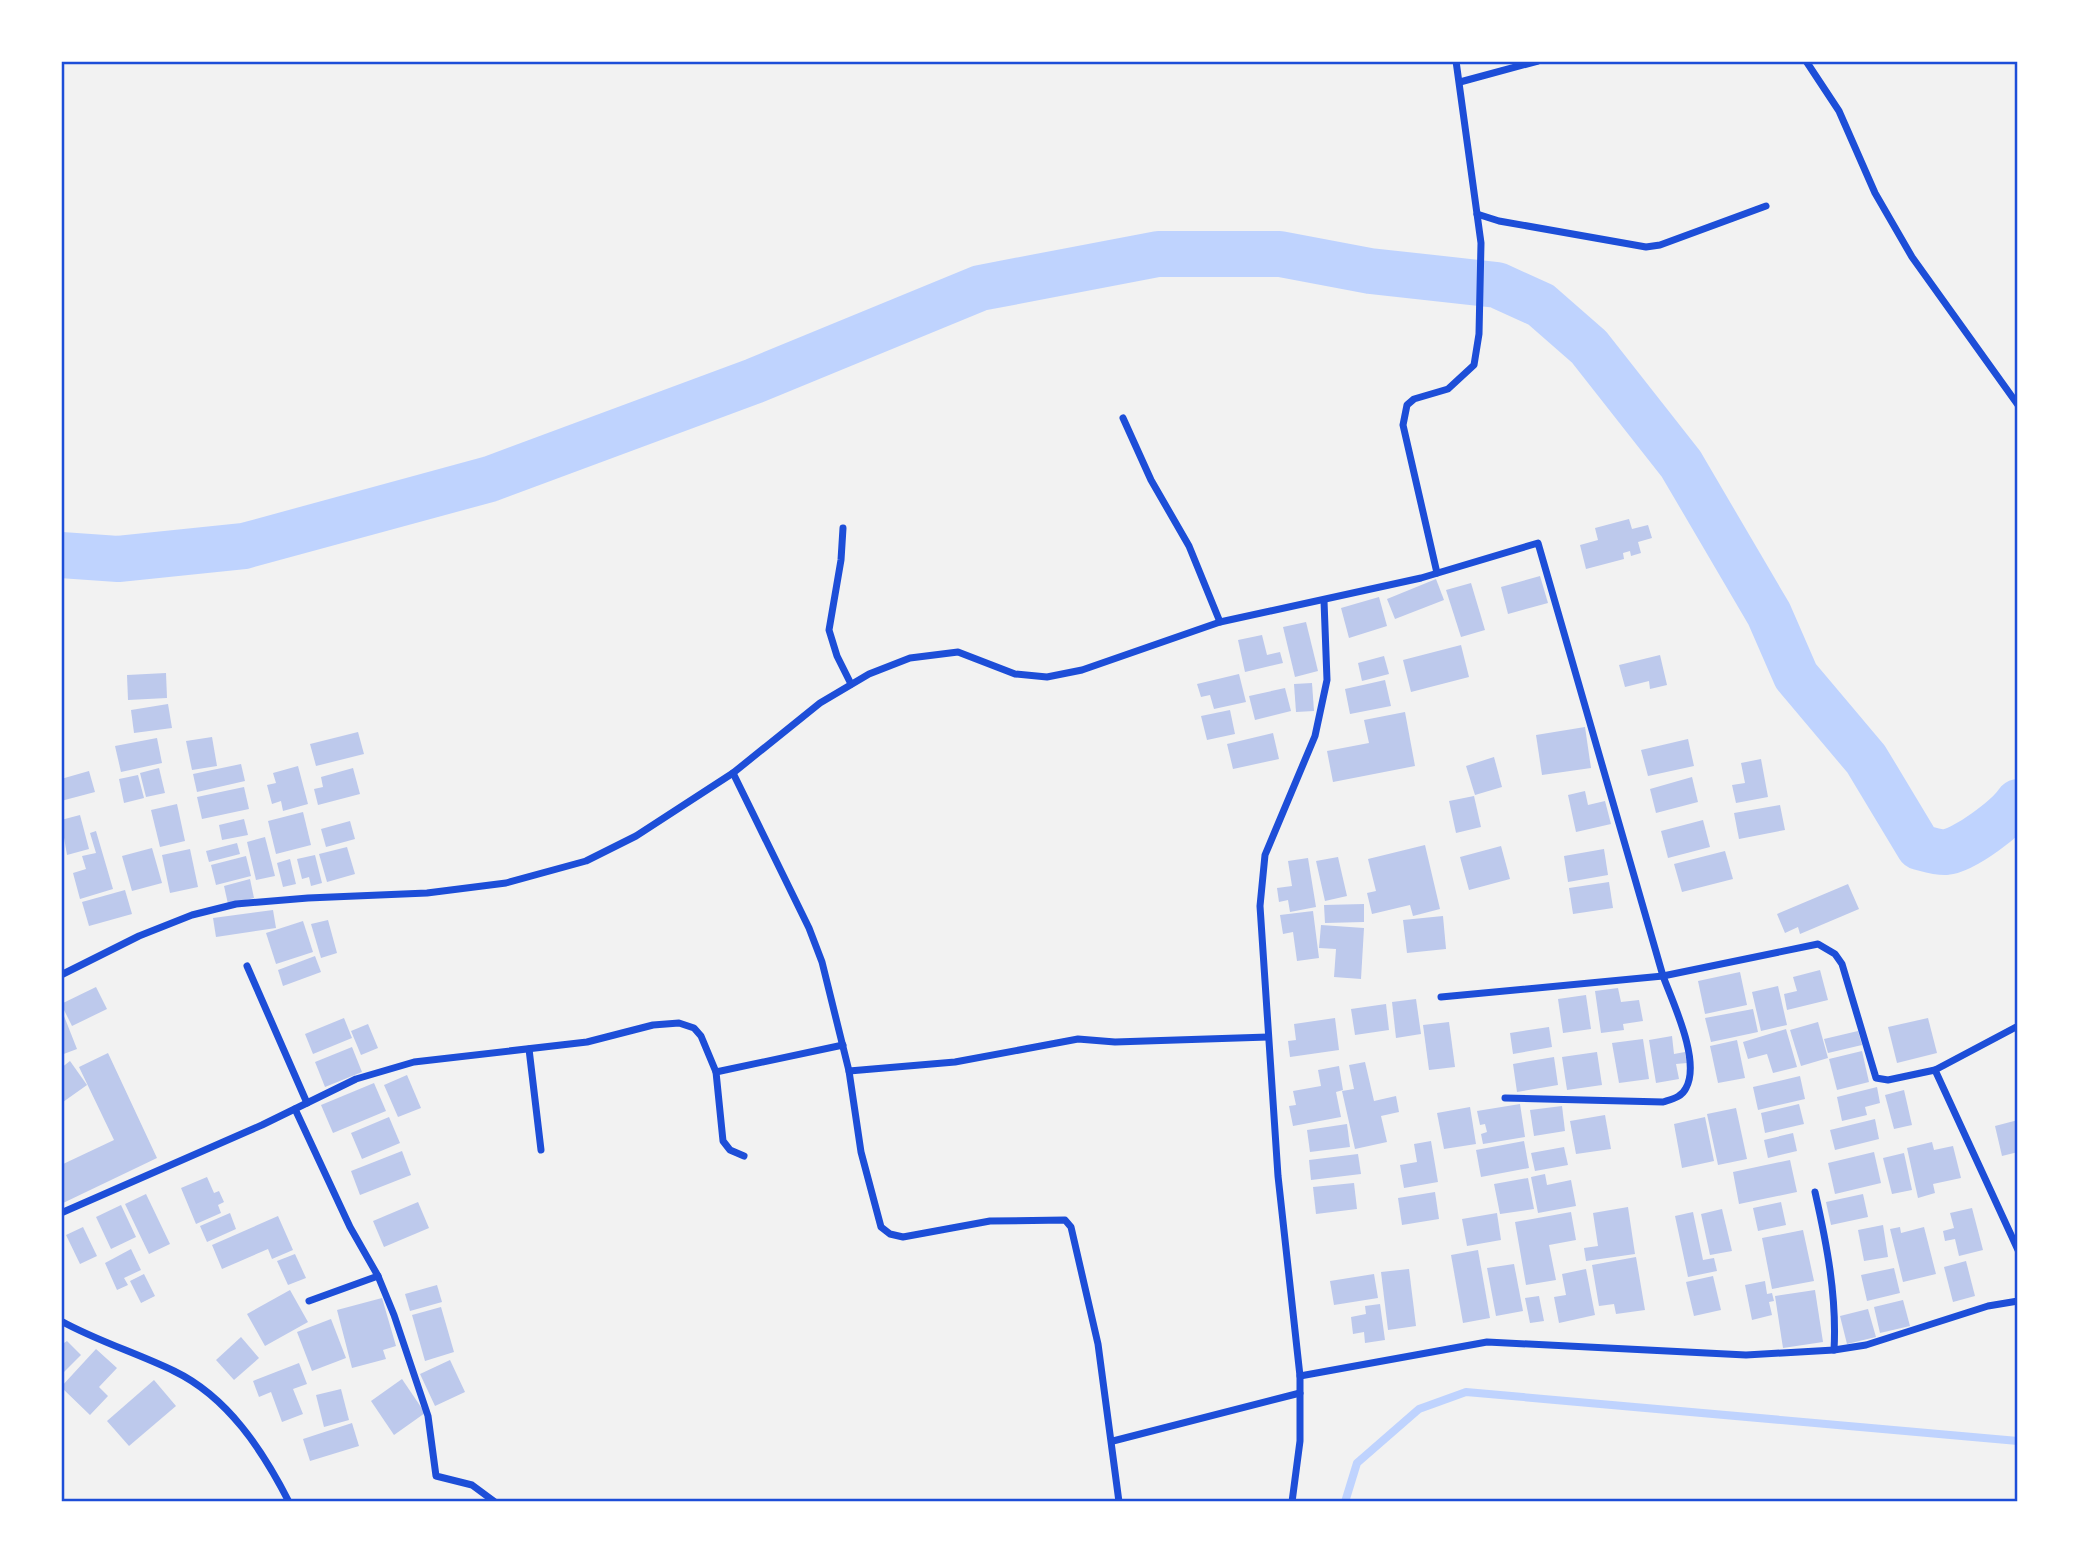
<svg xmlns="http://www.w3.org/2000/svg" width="2079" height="1563" font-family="Poppins,sans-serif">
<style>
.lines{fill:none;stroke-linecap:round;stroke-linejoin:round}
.stream{stroke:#bfd3fe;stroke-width:8}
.river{stroke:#bfd3fe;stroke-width:46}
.building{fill:#bdc9ec}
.minor{stroke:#1d4ed8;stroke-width:7}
.neatline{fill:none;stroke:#1d4ed8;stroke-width:2.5}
</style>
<rect width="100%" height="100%" fill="#f2f2f2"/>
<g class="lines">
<path class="stream" d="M1345,1502l12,-39 62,-54 47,-17 552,49"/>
<path class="river" d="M61,555l57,4 126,-13 246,-67 264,-98 226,-93 178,-34h122l90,17 127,14 44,20 48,42 92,117 88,150 27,62 70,83 53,88c8,2 20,6 27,5 19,-2 62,-35 72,-50"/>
</g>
<g class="building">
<path d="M1629,519l3,10 16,-4 4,13 -14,4 3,11 -10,3 -1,-5 -7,2 1,6 -38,10 -6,-24 18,-5 -3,-12z"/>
<path d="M1540,576l8,27 -40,11 -7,-27z"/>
<path d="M1436,579l8,21 -49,19 -8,-20z"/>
<path d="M1471,583l14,47 -24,7 -15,-47z"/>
<path d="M1379,597l8,29 -38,12 -8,-30z"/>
<path d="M1306,622l12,49 -23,6 -12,-50z"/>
<path d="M1262,635l5,20 13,-3 3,11 -38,9 -7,-32z"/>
<path d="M1461,645l8,32 -58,15 -8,-32z"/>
<path d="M1660,655l7,30 -17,4 -1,-8 -24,6 -6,-22z"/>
<path d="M1384,656l5,18 -27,7 -4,-18z"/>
<path d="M166,673l1,25 -39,2 -1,-25z"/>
<path d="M1239,674l7,28 -32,7 -4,-14 -9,2 -4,-13z"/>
<path d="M1385,680l6,26 -41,8 -5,-25z"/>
<path d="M1312,683l2,28 -18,1 -2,-28z"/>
<path d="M1285,688l6,23 -36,9 -6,-24z"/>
<path d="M168,704l4,24 -38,5 -3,-23z"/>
<path d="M1230,710l5,24 -28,6 -6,-24z"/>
<path d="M1405,712l10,54 -82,16 -6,-31 42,-8 -5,-23z"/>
<path d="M1585,727l6,41 -49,7 -6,-40z"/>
<path d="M358,732l6,22 -48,12 -6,-22z"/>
<path d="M1273,733l6,26 -46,10 -6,-25z"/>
<path d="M212,737l5,29 -25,4 -6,-29z"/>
<path d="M157,738l5,25 -41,9 -6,-26z"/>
<path d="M1688,739l6,27 -46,10 -7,-26z"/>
<path d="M1494,757l8,30 -27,8 -9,-29z"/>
<path d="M1761,759l7,38 -32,6 -4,-18 13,-2 -4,-20z"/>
<path d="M241,764l4,17 -48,11 -4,-18z"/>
<path d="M298,766l10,38 -25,7 -2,-10 -9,3 -5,-19 9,-2 -3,-10z"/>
<path d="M159,768l6,25 -19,4 -6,-24z"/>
<path d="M353,768l7,26 -42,11 -4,-16 9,-2 -2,-10z"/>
<path d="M89,771l6,21 -34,9v-22z"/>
<path d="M138,775l6,23 -20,5 -5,-24z"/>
<path d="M1692,777l6,25 -42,11 -6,-24z"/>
<path d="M244,787l5,22 -47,10 -5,-22z"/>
<path d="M1585,791l3,14 17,-4 6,23 -35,8 -8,-37z"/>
<path d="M1474,796l7,31 -25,6 -7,-32z"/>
<path d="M177,804l8,37 -25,6 -9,-37z"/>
<path d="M1780,805l5,25 -46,9 -5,-26z"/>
<path d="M303,812l8,33 -35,9 -8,-33z"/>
<path d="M80,815l9,34 -22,6 -6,-35z"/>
<path d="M244,819l4,16 -26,5 -3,-15z"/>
<path d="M1703,820l7,27 -42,11 -7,-27z"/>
<path d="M350,821l5,18 -29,8 -5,-18z"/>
<path d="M96,831l17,58 -33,10 -7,-26 13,-4 -4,-13 14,-3 -6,-20z"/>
<path d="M265,837l10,39 -19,4 -9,-38z"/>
<path d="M237,843l3,11 -31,8 -3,-11z"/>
<path d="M1425,845l15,64 -27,7 -3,-11 -38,9 -5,-21 9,-2 -8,-32z"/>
<path d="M1501,846l9,33 -41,11 -9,-33z"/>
<path d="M347,847l8,27 -28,8 -8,-28z"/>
<path d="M152,848l10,35 -30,8 -10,-35z"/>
<path d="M190,849l8,38 -28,6 -8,-38z"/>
<path d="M1604,849l4,26 -40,7 -4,-26z"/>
<path d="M1725,851l8,28 -51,13 -8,-28z"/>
<path d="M315,855l7,28 -11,3 -2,-9 -7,2 -5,-20z"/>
<path d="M246,856l5,20 -35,9 -5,-20z"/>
<path d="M1338,857l9,39 -22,5 -9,-40z"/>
<path d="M1308,858l8,49 -26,5 -2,-12 -9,2 -2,-14 15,-2 -4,-25z"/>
<path d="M290,859l6,25 -13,3 -6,-24z"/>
<path d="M250,879l4,19 -26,6 -4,-18z"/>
<path d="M1609,882l4,26 -40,6 -4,-26z"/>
<path d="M1848,884l11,25 -59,25 -2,-7 -13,6 -8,-19z"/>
<path d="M125,890l7,24 -43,12 -7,-24z"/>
<path d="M1364,904v18l-39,1 -1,-18z"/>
<path d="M273,910l3,18 -60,9 -3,-19z"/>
<path d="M1313,911l6,47 -22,3 -4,-29 -10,2 -3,-19z"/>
<path d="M1443,916l3,33 -39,4 -4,-33z"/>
<path d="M328,920l9,33 -16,5 -10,-34z"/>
<path d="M303,921l10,31 -37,12 -10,-31z"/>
<path d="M1321,925l43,3 -3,51 -27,-2 2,-28 -17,-1z"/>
<path d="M315,956l6,16 -38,14 -5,-16z"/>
<path d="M1820,970l8,30 -41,10 -3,-16 13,-3 -4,-14z"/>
<path d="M1740,972l7,33 -42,9 -7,-33z"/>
<path d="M1778,986l9,39 -26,6 -9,-39z"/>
<path d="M96,987l11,22 -35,17 -11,-22z"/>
<path d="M1618,988l3,14 18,-2 4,21 -20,3 1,6 -23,3 -6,-42z"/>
<path d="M1586,995l5,34 -28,4 -5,-34z"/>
<path d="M1416,999l5,35 -25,4 -4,-36z"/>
<path d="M1386,1004l3,26 -34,5 -4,-26z"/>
<path d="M1753,1009l5,23 -47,10 -6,-24z"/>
<path d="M64,1016l13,33 -16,6v-38z"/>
<path d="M344,1018l8,20 -39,16 -8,-20z"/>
<path d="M1335,1018l4,32 -49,7 -2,-16 8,-1 -2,-16z"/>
<path d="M1928,1018l9,35 -40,10 -9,-36z"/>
<path d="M1449,1022l6,45 -26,3 -6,-45z"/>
<path d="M1818,1022l10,36 -27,8 -11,-36z"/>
<path d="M368,1024l10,24 -17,7 -10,-24z"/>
<path d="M1549,1027l3,20 -39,7 -3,-21z"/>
<path d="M1786,1029l11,38 -24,6 -6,-19 -19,5 -5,-17z"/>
<path d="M1858,1031l4,14 -34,8 -4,-14z"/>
<path d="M1672,1036l2,18 11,-2 2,11 -11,1 3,15 -23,4 -7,-43z"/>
<path d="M1643,1039l6,40 -30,4 -7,-40z"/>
<path d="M1737,1040l8,38 -27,5 -8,-37z"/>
<path d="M352,1047l10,25 -37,15 -10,-25z"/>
<path d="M1862,1051l7,31 -32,8 -8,-31z"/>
<path d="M1597,1052l5,33 -35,5 -5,-33z"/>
<path d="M108,1053l49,105 -96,46v-39l53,-25 -35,-73z"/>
<path d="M1554,1057l4,28 -41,7 -4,-28z"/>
<path d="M70,1061l17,24 -24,17 -2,-34z"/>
<path d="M1365,1062l9,39 22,-5 3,16 -18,4 6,26 -32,7 -13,-58 12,-2 -5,-24z"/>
<path d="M1339,1066l4,24 -7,2 5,25 -48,9 -4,-20 7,-1 -3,-14 28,-5 -3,-16z"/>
<path d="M407,1075l14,33 -23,9 -14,-32z"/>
<path d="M1800,1076l5,23 -47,11 -5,-23z"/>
<path d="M374,1083l12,28 -53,22 -12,-28z"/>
<path d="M1877,1087l3,16 -15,4 2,8 -25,6 -5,-24z"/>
<path d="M1904,1090l8,35 -18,4 -9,-34z"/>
<path d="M1520,1104l5,33 -42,7 -2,-10 6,-2 -2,-8 -5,1 -3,-14z"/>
<path d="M1799,1104l5,20 -39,9 -4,-20z"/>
<path d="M1562,1106l3,25 -31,5 -4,-26z"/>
<path d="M1470,1107l6,37 -32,5 -7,-36z"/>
<path d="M1736,1108l11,51 -29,6 -11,-51z"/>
<path d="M1605,1115l6,34 -35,5 -6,-33z"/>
<path d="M389,1117l11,26 -38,16 -11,-26z"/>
<path d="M1705,1117l9,44 -32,7 -8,-44z"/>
<path d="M1875,1119l4,20 -44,11 -5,-20z"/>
<path d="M2018,1120v32l-16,4 -7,-30z"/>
<path d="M1347,1124l3,23 -40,5 -3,-22z"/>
<path d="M1793,1133l4,18 -29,7 -4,-18z"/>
<path d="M1431,1141l7,41 -34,6 -4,-23 17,-3 -3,-18z"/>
<path d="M1524,1141l5,27 -48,9 -5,-27z"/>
<path d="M1932,1142l2,8 19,-4 8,32 -28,6 2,9 -17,5 -11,-50z"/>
<path d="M1564,1147l4,18 -33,6 -4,-18z"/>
<path d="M402,1151l9,24 -51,20 -9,-24z"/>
<path d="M1874,1152l7,31 -46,11 -7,-31z"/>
<path d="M1904,1153l8,37 -20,4 -9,-36z"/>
<path d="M1358,1154l3,20 -50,6 -2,-20z"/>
<path d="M1790,1160l7,32 -58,12 -6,-32z"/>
<path d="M1545,1174l2,11 24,-5 5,26 -38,7 -7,-36z"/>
<path d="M207,1177l7,16 5,-2 5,11 -6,3 3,8 -25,11 -15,-36z"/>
<path d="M1528,1178l6,31 -34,5 -6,-30z"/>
<path d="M1354,1183l3,26 -41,5 -3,-27z"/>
<path d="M1435,1192l4,27 -37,6 -4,-27z"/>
<path d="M146,1194l24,50 -21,10 -24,-50z"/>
<path d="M1863,1194l5,23 -37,8 -5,-23z"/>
<path d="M418,1202l11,26 -45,19 -11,-26z"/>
<path d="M1781,1202l5,23 -28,6 -5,-23z"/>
<path d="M121,1205l15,32 -25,12 -15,-32z"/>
<path d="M1628,1207l7,47 -49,7 -2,-13 14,-2 -5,-33z"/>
<path d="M1972,1208l11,42 -24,6 -4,-17 -10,2 -2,-10 11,-3 -4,-15z"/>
<path d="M1722,1209l10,42 -22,4 -9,-41z"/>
<path d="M1571,1212l5,28 -27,5 7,35 -30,5 -11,-63z"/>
<path d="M1693,1212l10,48 11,-2 3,13 -29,6 -13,-61z"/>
<path d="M230,1213l6,16 -29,13 -7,-16z"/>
<path d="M1497,1213l4,27 -34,6 -5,-27z"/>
<path d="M278,1216l15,34 -21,9 -4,-10 -46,20 -10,-24z"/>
<path d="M1883,1225l5,32 -24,4 -6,-31z"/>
<path d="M83,1227l14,29 -17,8 -14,-29z"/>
<path d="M1900,1227l1,6 23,-6 12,47 -33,8 -13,-53z"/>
<path d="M1803,1230l11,51 -42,8 -10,-51z"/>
<path d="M131,1249l10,21 -17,8 4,7 -11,5 -12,-27z"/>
<path d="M1478,1250l12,68 -27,5 -12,-68z"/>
<path d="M295,1254l11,24 -18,7 -11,-24z"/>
<path d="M1636,1257l9,53 -29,4 -2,-10 -15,2 -7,-41z"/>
<path d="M1966,1261l9,35 -22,6 -9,-35z"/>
<path d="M1514,1264l9,47 -27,5 -9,-48z"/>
<path d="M1894,1268l6,25 -33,8 -6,-26z"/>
<path d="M1409,1269l7,57 -28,4 -7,-58z"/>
<path d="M1586,1269l9,46 -36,8 -5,-26 12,-2 -4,-21z"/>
<path d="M144,1274l11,22 -14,7 -11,-22z"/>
<path d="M1374,1274l4,24 -44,7 -4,-24z"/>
<path d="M1713,1276l8,34 -27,6 -8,-34z"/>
<path d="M1765,1281l2,13 5,-1 2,8 -5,1 3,13 -20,5 -7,-35z"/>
<path d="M437,1285l5,17 -32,9 -5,-17z"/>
<path d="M290,1290l18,32 -43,24 -18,-32z"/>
<path d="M1815,1290l8,52 -40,6 -8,-52z"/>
<path d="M1539,1296l5,25 -14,2 -5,-25z"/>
<path d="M382,1298l14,48 -13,4 3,9 -34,9 -15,-58z"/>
<path d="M1903,1300l7,26 -30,7 -6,-26z"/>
<path d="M1380,1304l5,36 -20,3 -1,-11 -11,2 -2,-17 15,-3 -1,-8z"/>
<path d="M441,1307l13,45 -29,9 -13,-46z"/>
<path d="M1868,1309l8,28 -29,7 -7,-28z"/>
<path d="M331,1319l15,39 -34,13 -15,-39z"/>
<path d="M241,1337l18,21 -25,22 -18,-20z"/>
<path d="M67,1341l14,14 -20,20v-30z"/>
<path d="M96,1349l21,19 -18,19 9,9 -18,19 -29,-28z"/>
<path d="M450,1360l15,32 -30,14 -15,-32z"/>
<path d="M299,1363l8,21 -14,5 10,25 -21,8 -11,-30 -12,5 -6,-16z"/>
<path d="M402,1379l23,34 -31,22 -23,-34z"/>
<path d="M154,1380l22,26 -47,40 -22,-25z"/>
<path d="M341,1389l8,31 -25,7 -8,-32z"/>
<path d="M352,1423l7,23 -49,15 -7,-22z"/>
</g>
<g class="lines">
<g class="minor">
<path d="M1806,61l33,50 36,82 37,64 106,148"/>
<path d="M1460,82l78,-21"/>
<path d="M1477,214l22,7 147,26 14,-2 106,-39"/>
<path d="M1123,418l28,62 38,66 31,76"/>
<path d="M843,528l-2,32 -12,70 8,26 14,28"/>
<path d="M1437,573l-34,-148 4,-20 7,-6 34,-10 26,-24 5,-31 2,-91 -25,-182"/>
<path d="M733,773l76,155 13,34 27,109 12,81 20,75 9,7 13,3 87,-16 75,-1 6,7 27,117 21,158"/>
<path d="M247,966l60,137"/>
<path d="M61,975l78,-39 53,-21 44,-11 72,-6 119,-5 79,-10 80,-22 50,-25 97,-63 87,-70 49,-29 41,-16 48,-6 57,22 32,3 35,-7 138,-48 201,-44 117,-35 125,433c10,27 38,85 23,112 -4,9 -14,11 -23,14l-158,-4"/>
<path d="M1441,997l222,-21 155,-32 17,10 7,10 34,114 12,2 47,-10"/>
<path d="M2018,1026l-83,44 83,180"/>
<path d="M529,1049l12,101"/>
<path d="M849,1071l106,-9 123,-23 37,3 153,-5"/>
<path d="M716,1072l7,69 7,9 14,6"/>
<path d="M295,1109l55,118 28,49 16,39 34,101 8,60 36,9 23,17"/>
<path d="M1815,1192c12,53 22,105 19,158"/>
<path d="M61,1213l201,-88 94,-46 58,-17 173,-20 66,-17 26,-2 15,5 7,8 15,36 127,-27"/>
<path d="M309,1301l69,-25"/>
<path d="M61,1321c36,20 76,32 113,50 54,26 89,80 115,131"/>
<path d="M1300,1376l187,-34 259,13 88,-5 32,-5 122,-39 30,-5"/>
<path d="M1113,1441l187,-48"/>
<path d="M1292,1502l8,-61v-65l-22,-200 -18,-270 5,-51 50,-119 12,-56 -3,-79"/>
</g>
</g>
<rect width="2079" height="1563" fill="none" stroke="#ffffff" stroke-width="126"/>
<rect x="63" y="63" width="1953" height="1437" class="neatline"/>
</svg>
